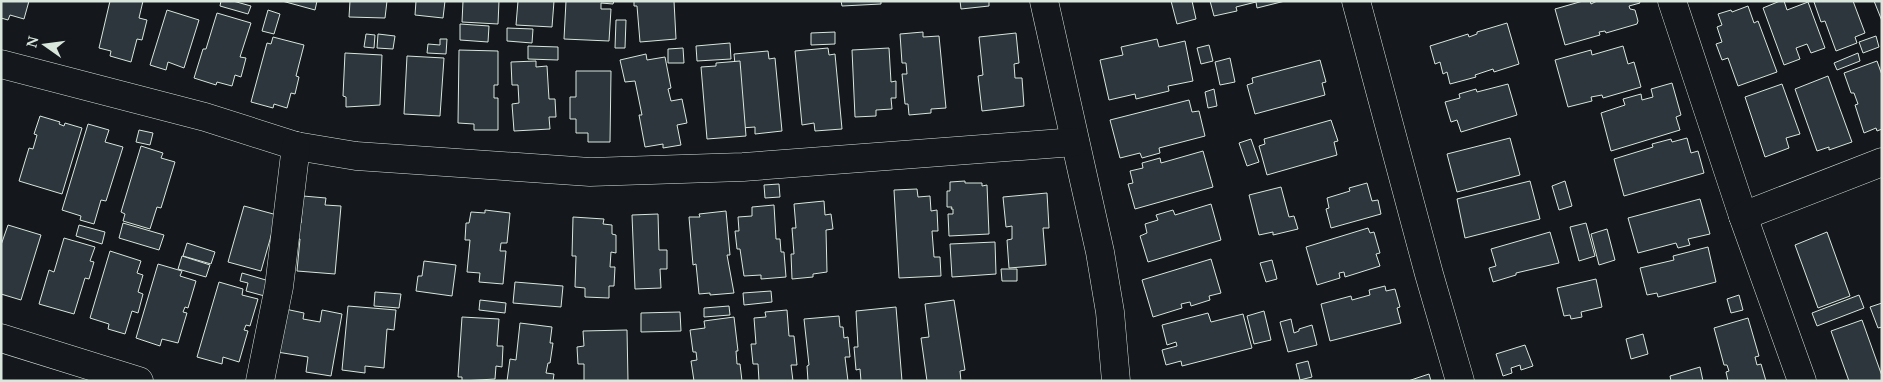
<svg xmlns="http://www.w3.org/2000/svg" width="1883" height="382" font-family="'Noto Serif',serif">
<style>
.building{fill:#2c363c;stroke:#d8e6dc}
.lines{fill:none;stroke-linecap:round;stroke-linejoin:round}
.minor-casing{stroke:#d8e6dc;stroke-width:29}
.minor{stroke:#14181c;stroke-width:28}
</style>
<rect width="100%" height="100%" fill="#14181c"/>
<g class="building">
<path d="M1,1h28l-5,18 -14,-4 -2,5 -7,-2z"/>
<path d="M110,1h33l-4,17 8,2 -5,20 -5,-1 -6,23 -21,-6 1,-5 -12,-3z"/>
<path d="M221,1h12l18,5 -3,8 -28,-8z"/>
<path d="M282,1h35l-2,9z"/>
<path d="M350,1h37l-2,17 -36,-1z"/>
<path d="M416,1h29l-2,17 -28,-3z"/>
<path d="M463,1h36l-1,23 -36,-2z"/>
<path d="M518,1h36l-2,26 -36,-2z"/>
<path d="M566,1h48l-1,3 -12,-1v6h10l-2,32 -45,-2z"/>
<path d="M634,1h40l2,38 -36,3 -3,-36h-3z"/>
<path d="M841,1h40v3l-39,2z"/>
<path d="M960,1h29v5l-28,3z"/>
<path d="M1171,1h21l4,18 -19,5z"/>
<path d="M1210,1h75l-28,7 -1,-6 -20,5 1,4 -23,5z"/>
<path d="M1583,1h7l1,3 6,-3h42l1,2 -11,3 1,3 5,1 3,11 -1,3 -31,9 -1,-2 -6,1 1,3 -35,10 -10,-36z"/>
<path d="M1780,1h4l3,9 21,-8 17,46 -14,5 -4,-9 -11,4 4,11 -16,6 -21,-57z"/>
<path d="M1817,1h36l12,32 -10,4 2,6 -21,8 -11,-30 -4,1 -7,-20z"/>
<path d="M1874,1h8v20z"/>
<path d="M1748,6l6,17 4,-2 19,51 -39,14 -10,-28 -6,2 -6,-16 6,-2 -5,-15 5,-2 -4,-11 13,-4 1,2z"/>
<path d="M167,10l32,10 -15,48 -16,-6 -2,8 -16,-5z"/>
<path d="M268,10l12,4 -6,20 -12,-3z"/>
<path d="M217,13l34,10 -11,34 6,1 -5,19 -6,-2 -3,11 -15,-4 -1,3 -22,-7 9,-29h3z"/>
<path d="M616,20h10l-1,28h-10z"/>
<path d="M1507,23l12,41 -25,8 -1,-3 -18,6 1,2 -26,7 -3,-12 -4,2 -3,-12 -5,2 -5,-18 38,-12 1,3 8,-3v-2z"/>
<path d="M460,24l29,2 -1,16 -28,-2z"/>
<path d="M507,28l26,1 -1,14 -25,-2z"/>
<path d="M835,32v12l-24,1v-12z"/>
<path d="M923,32v5l16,-1 7,72 -15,1v4l-22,2 -1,-11h-3l-3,-30h5l-1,-11h-4l-2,-29z"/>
<path d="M1016,33l3,30 -5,1 1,14h7l2,28 -42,5 -4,-35 5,-1 -4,-38z"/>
<path d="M366,34l9,1 -1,13 -10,-1z"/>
<path d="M378,34l17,2 -2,13 -16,-1z"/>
<path d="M1876,36l3,11 -16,6 -4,-11z"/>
<path d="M273,37l31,8 -8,31 3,1 -4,17 -4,-1 -4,15 -13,-4 -1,4 -22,-6 16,-59 4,1z"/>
<path d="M440,39h7l-1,15 -19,-1 1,-9 12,1z"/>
<path d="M1157,39l2,8 26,-6 8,40 -25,5 1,5 -33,8 -1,-5 -26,6 -9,-40 23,-5 -2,-8z"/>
<path d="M730,43l1,16 -34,2 -1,-15z"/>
<path d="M1209,45l4,16 -12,3 -4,-16z"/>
<path d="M528,46l30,1v13l-30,-1z"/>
<path d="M1623,46l5,18 6,-2 7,25 -38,11 -1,-3 -11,2 1,4 -24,6 -13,-47 36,-10 1,5z"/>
<path d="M683,48l1,15h-16v-14z"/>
<path d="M828,48l1,7 6,-1 7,75 -27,2 -1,-8 -12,2 -7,-74z"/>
<path d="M889,48l2,34 5,-1v17h-5l1,11 -16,1v6l-21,1 -3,-67z"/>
<path d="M459,50l39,1v34h-4v13h4v32h-24v-6l-16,-1z"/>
<path d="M768,51l1,8 6,-1 7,73 -27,3v-7l-14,1 -7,-74z"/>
<path d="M345,53l37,2 -2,50 -34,2v-10l-3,-1z"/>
<path d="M1858,53l2,8 -23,9 -3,-7z"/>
<path d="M646,54l1,6 18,-3 6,31 -3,1 3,12 11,-2 5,24 -10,2 4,20 -18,3v-4l-18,3 -6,-32h3l-7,-34 -10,1 -5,-22z"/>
<path d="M407,56l37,2 -4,58 -36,-2z"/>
<path d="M1230,58l5,24 -15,3 -5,-23z"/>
<path d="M1320,60l6,22 -4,1 3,12 -70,19 -8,-29 6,-2 -1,-5z"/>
<path d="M536,61v6l11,-1 2,33h6l1,18h-7l1,12 -36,2 -2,-27 7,-1 -1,-18h-6l-1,-23z"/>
<path d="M740,61l6,75 -39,3 -6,-72 15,-1v-3z"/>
<path d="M1877,61l5,14v54l-5,2 -1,-3 -12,5 -9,-28 3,-1 -4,-11h-3l-7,-20z"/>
<path d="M576,71h35l-1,71h-22v-9h-12v-14h-6v-22h6z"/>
<path d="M1828,76l24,66 -23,8v-3l-12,4 -22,-62z"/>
<path d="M1672,83l9,32 -5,2 4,13 -69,21 -10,-38 24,-8 -2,-6 18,-5 1,6 11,-3 -2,-8z"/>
<path d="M1508,84l9,31 -56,17 -4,-12 -6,2 -6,-20 15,-4 -1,-4 17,-5 1,3z"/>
<path d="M1782,84l18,50 -14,4 3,10 -24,9 -20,-60z"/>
<path d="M1214,89l3,17 -9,2 -3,-16z"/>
<path d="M1189,100l3,12 7,-1 6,25 -46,12 1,5 -18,5 -2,-5 -20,5 -10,-38z"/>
<path d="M40,116l20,6 -1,2 5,2 1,-3 17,5 -20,66 -43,-13 10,-33 4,1 4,-14 -3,-1z"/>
<path d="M1331,120l7,21 -4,1 3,13 -70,20 -8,-29 6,-2 -1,-5z"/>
<path d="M88,124l21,6 -4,12 18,5 -17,54 -5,-1 -7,24 -14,-4 1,-4 -19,-6z"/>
<path d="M139,130l14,3 -3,12 -14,-3z"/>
<path d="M1510,138l10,37 -63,17 -10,-38z"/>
<path d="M1687,138l4,15 7,-2 6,22 -80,23 -10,-37 39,-12 -1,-3 19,-5 1,3z"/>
<path d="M1251,139l8,23 -12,4 -8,-23z"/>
<path d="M141,146l22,7 -2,5 14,4 -14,46 -4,-1 -7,22 -27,-8 2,-7 -4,-2z"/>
<path d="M1203,151l10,36 -78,22 -7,-25 5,-1 -3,-12 13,-3 -1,-5 18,-5 1,5z"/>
<path d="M965,181v2h17v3l5,-1 2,49 -40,2 -1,-22h5v-5h-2l1,-2h-5v-16h3v-9z"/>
<path d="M1530,181l10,38 -75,19 -8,-39z"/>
<path d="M1565,181l7,25 -13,4 -7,-24z"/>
<path d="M1367,183l5,18 6,-1 3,14 -50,14 -5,-19 3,-1 -2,-10 23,-7 -1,-3z"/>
<path d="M779,184l1,13 -15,1 -1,-13z"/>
<path d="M1281,187l8,30 5,-1 4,13 -25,6v-3l-14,3 -10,-40z"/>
<path d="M917,189l1,8 12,-1 1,15 6,-1 1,21h-6l2,26h6l1,19 -42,2 -5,-88z"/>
<path d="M1047,193l2,35h-6l3,37 -37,3 -2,-28 5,-1v-13l-6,1 -3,-30z"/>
<path d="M303,196l23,2 -1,7 16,1 -6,68 -38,-3 3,-32h-4l1,-16h4z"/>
<path d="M1700,199l10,35 -22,5 2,6 -12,3 -2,-5 -38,10 -10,-35z"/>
<path d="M824,201l1,14 6,-1 2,15 -7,1 1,42 -14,2v3l-21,2 -1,-25h3l-2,-26h4l-2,-24z"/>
<path d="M1211,204l10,36 -73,22 -8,-26 7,-3 -2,-9 13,-4 -2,-5 17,-5 2,5z"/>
<path d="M774,205l2,34h4l1,13h3l2,25 -25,2v-4l-17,1 -4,-27h-3l-2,-18h4l-1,-14 14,-1v-9z"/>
<path d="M244,206l33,9 -16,56 -33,-9z"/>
<path d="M485,210l25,3 -3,30h-6l-1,8h6l-3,33 -24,-2 1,-9 -13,-1 3,-32h-5l1,-17h3l2,-11 14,1z"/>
<path d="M726,211l4,44h-3l7,38 -24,2v-2l-11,1 -3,-30 -3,1 -4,-48h11l-1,-3z"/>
<path d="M658,214l1,36h8v19h-7l1,19 -26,1 -3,-74z"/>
<path d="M573,217l31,2 -1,5 9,1v9l4,1v18l-5,-1 -1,15h5l-1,19h-5v12l-24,-1v-9l-10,-1 1,-31h-4z"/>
<path d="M123,223l41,12 -5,15 -40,-12z"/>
<path d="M1586,223l9,33 -16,5 -9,-34z"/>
<path d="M8,225l33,10 -20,65 -20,-6v-49z"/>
<path d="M79,225l26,7 -3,12 -26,-8z"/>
<path d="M1368,228l2,5 4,-1 6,21 -4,1 4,12 -35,11 -1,-5 -5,1 1,5 -23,7 -11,-38z"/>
<path d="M1607,229l8,31 -16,5 -8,-31z"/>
<path d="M1550,232l9,31 -43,10v2l-23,7 -4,-14 7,-2 -5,-17z"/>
<path d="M1827,232l23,64 -32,12 -23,-63z"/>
<path d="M64,238l31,9 -5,14 4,1 -5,17 -4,-1 -11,36 -35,-10 10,-34 5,2z"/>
<path d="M995,242l1,32 -44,3 -2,-33z"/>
<path d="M187,243l28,9 -4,12 -28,-8z"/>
<path d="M1708,247l8,35 -58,15 -1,-4 -10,2 -7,-27 34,-8 -1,-4z"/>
<path d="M110,251l31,10 -4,12 6,2 -5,17 5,2 -5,19 -6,-2 -7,23 -17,-5 1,-5 -19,-6z"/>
<path d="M182,256l28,9 -4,12 -28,-8z"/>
<path d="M1211,259l10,34 -12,3 1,4 -19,6 -1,-4 -9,2 1,4 -29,9 -11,-37z"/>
<path d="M1272,260l5,19 -11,3 -6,-19z"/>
<path d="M424,261l32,4 -4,31 -36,-5 2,-15h4z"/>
<path d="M158,264l24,7 -2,5 16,5 -8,27 -3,-1 -2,5 4,1 -9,30 -16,-4 -2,7 -24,-8z"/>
<path d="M1001,269h16v12h-15z"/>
<path d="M242,273l34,10 -4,15 -26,-7 2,-8 -8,-2z"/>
<path d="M1596,279l6,28 -21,5 1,5 -11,2 -1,-4 -6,1 -7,-28z"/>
<path d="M219,282l24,7 -1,6 16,4 -8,27 -4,-1 -2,5 4,1 -9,31 -16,-5 -1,7 -25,-7z"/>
<path d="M515,282l48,4 -2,21 -48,-4z"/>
<path d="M1385,286l1,5 9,-2 5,18 -3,1 4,15 -71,18 -9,-37 30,-8 1,4 18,-5 -1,-5z"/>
<path d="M771,291l1,11 -28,3 -1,-12z"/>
<path d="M375,292l26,2 -2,14 -25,-2z"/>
<path d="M1739,295l4,15 -12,3 -4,-14z"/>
<path d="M1859,295l5,13 -47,18 -5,-13z"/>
<path d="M480,300l26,3 -1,10 -26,-3z"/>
<path d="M954,300l11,70 -5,1 1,10h-34l-6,-43 8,-1 -4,-33z"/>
<path d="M1882,303v24l-4,1 -8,-21z"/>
<path d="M348,306l48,4 -2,20 -7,-1 -3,39 -19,-2v7l-23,-3z"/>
<path d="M729,306l1,9 -26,2v-9z"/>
<path d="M896,307l6,74h-41l-1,-12 -4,1 -2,-23h4l-2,-36z"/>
<path d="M285,309l19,4 -1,6 17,3 2,-12 20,4 -11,62 -25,-4 2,-15 -31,-5z"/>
<path d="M787,310l2,26h5l3,29h-6l2,16h-34l-1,-17h-5l-2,-20h5l-2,-26 12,-1 -1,-5z"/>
<path d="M1264,311l7,29 -17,4 -7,-28z"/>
<path d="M680,312l1,19 -40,1v-19z"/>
<path d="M1208,313l3,9 32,-8 9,34 -70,18 -1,-5 -15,4 -4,-15 15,-4 -1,-4 -9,3 -5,-20z"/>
<path d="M839,316l1,11h3l1,11 4,-1 2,20h-5l3,24h-40l-1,-15 2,-1 -5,-46z"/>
<path d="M462,317l37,2 -2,27h6l-1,21 -6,-1 -1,13 -33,2v-4h-4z"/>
<path d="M734,317l4,34h-2l1,13h3l2,17h-48l-3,-20 6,-1 -1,-8h-3l-3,-22 15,-2 -1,-7z"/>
<path d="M1748,318l11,38 -4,1 2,8 4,-1 5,17h-38l-2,-9 3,-1 -2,-6h-3l-10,-37z"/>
<path d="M1291,319l3,14 5,-2v-2l13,-4 5,20 -29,7 -8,-30z"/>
<path d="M1862,320l20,56v5h-33l-18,-50z"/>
<path d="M520,323l32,4 -2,16h3l-3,20h-2l-2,10 8,1 -1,7h-46l3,-22 6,1z"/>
<path d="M627,330l1,51h-44v-17h-6l-1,-17 7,-1 -1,-15z"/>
<path d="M1643,334l5,20 -17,5 -5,-20z"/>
<path d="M1525,345l8,21 -12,4 -1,-5 -9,3 1,5 -9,3 -7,-22z"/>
<path d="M1308,361l4,16 -12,3 -4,-16z"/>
<path d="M1700,367l3,14h-32l-1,-5z"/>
<path d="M1429,374l2,7h-23z"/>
</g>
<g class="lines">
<g class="minor-casing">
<g id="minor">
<path d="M1044,1l56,251 10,60 6,69"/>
<path d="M1356,1l73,273 31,107"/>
<path d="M1672,1l71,215 59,165"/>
<path d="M1,64l204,53 91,29 60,10 234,16 153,-5 332,-25"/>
<path d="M1743,216l139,-54"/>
<path d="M1,338l138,43"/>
<path d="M260,381l19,-94 17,-141"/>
</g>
</g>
<use href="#minor" class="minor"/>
</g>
<rect width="1883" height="382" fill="none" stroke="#d8e6dc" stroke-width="5"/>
<g transform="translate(45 45) rotate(284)" stroke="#14181c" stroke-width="4" paint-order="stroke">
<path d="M0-4L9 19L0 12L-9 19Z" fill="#d8e6dc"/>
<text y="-8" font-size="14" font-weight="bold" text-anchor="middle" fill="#d8e6dc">N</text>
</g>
</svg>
